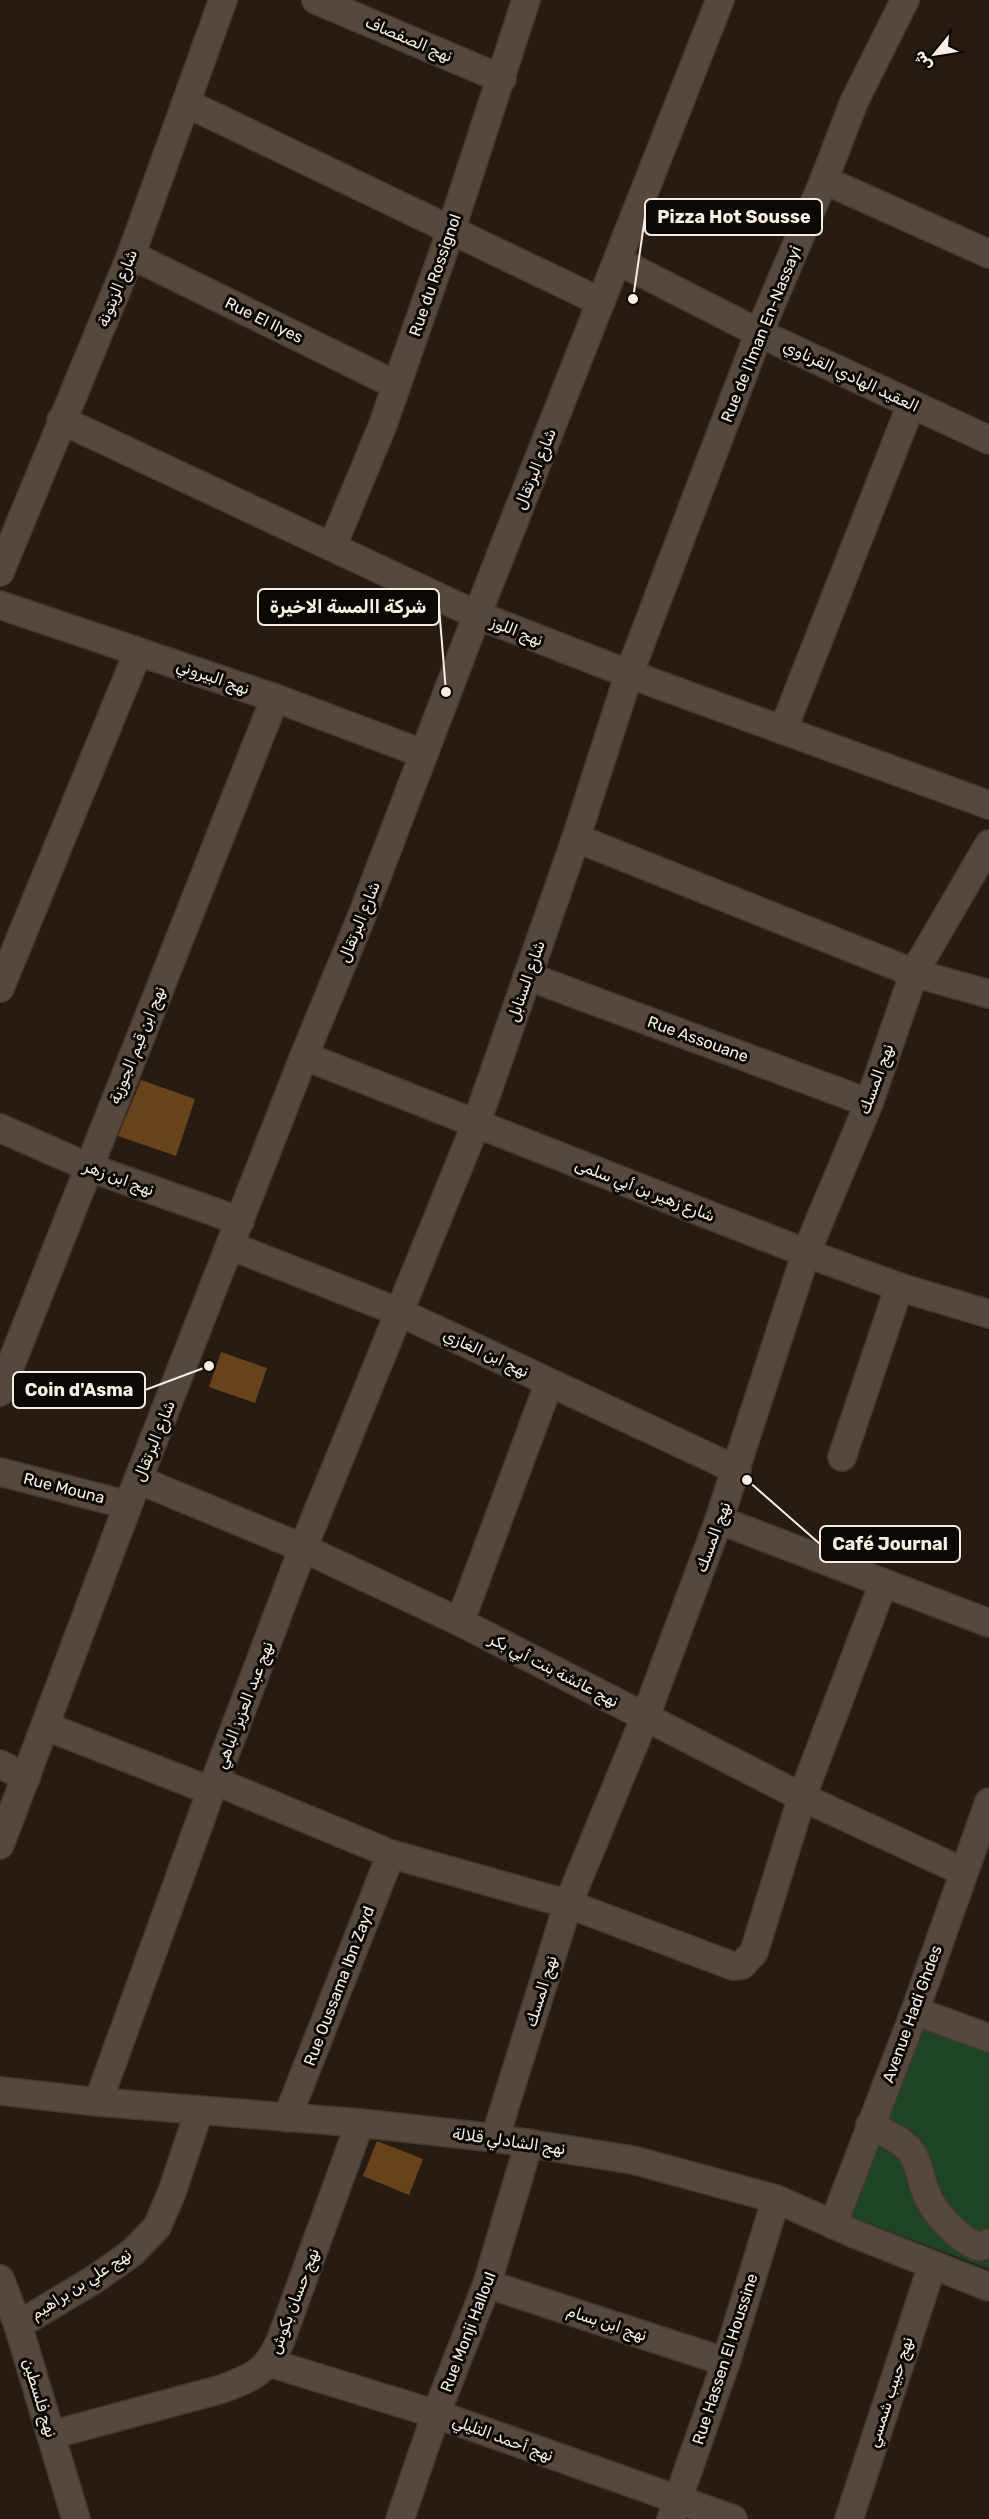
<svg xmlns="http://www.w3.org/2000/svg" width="989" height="2519" font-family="Rubik,Cairo,sans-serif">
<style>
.green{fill:#1e4424}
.building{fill:#68421a}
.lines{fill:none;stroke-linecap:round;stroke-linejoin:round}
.minor-casing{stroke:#433934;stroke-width:30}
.minor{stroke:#56483d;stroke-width:27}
.labels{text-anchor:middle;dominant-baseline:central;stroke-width:6;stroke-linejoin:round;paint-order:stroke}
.street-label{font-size:16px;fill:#f6ede7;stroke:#0c0804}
.leader{fill:none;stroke:#f6ede7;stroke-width:2}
.callout-dot{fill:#f6ede7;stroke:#0c0804;stroke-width:2}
.callout{fill:#0c0804;stroke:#f6ede7;stroke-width:2}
.callout-label{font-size:18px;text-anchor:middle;font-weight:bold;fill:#f6ede7}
</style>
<rect width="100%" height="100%" fill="#281c12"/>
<path class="green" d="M922,2016l67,26v227l-142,-54z"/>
<g class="building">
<path d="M141,1080l54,19 -19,57 -58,-20z"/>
<path d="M221,1352l46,16 -12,35 -46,-16z"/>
<path d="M377,2141l46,18 -14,36 -46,-19z"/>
</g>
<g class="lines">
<g class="minor-casing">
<g id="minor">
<path d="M316,0l186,79"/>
<path d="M186,103l415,199"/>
<path d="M824,180l165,74"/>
<path d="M131,255l265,130"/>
<path d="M618,261l141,72 230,107"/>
<path d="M61,420l416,195 152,59 360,131"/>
<path d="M332,547l50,-120 69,-197 75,-230"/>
<path d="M0,572l131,-317 92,-255"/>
<path d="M0,605l275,93 149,56"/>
<path d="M783,730l128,-325"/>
<path d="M576,838l338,135 75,21"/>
<path d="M527,976l342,127"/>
<path d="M0,988l138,-336"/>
<path d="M304,1056l502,197 93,34 90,27"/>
<path d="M0,1128l88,39 152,54"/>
<path d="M231,1246l168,66 338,158"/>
<path d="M0,1392l275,-694"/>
<path d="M842,1457l57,-170"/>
<path d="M0,1472l128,33"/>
<path d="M139,1480l164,68 157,74 342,175 162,75"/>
<path d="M719,1520l270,103"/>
<path d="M460,1622l89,-239"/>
<path d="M45,1726l166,65"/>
<path d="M0,1764l26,14"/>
<path d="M215,1781l176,73 177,50 165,62 9,-1 12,-13 48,-155 81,-213"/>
<path d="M0,1845l128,-340 176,-449 55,-133 118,-308 243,-615"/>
<path d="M915,2011l74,27"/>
<path d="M0,2091l98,11 262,21 135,15 138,22 143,39 79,35 134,53"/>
<path d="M98,2102l113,-311 92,-243 173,-424 100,-286 53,-164 130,-341 65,-153 30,-78 51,-102"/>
<path d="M287,2118l104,-264"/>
<path d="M870,2125c13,7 30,14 40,25 9,12 10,27 15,40 8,23 32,48 54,57l10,-4"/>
<path d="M495,2138l73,-234 78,-189 73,-195 87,-267 63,-150 45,-130 75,-129"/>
<path d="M833,2225l82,-214 74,-209"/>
<path d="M0,2279l18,46 58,194"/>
<path d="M487,2284l239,78"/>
<path d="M18,2325l77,-46 38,-27 24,-25 15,-35 27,-81"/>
<path d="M270,2363l166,51 297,105"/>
<path d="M51,2435l171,-46c31,-12 43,-16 58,-47l80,-219"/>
<path d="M400,2519l36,-105 51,-130 42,-141"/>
<path d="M671,2519l55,-157 50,-163"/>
<path d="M849,2519l83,-253"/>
</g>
</g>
<use href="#minor" class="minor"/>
</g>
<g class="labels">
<g class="street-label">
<text transform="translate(409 39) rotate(23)">نهج الصفصاف</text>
<text transform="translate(435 275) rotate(-71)">Rue du Rossignol</text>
<text transform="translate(117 288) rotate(-68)">شارع الزيتونة</text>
<text transform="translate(264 320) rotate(26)">Rue El Ilyes</text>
<text transform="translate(761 334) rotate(-68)">Rue de l'Iman En-Nassayi</text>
<text transform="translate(851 376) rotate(25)">العقيد الهادي القرناوي</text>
<text transform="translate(535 469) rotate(-68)">شارع البرتقال</text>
<text transform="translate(517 631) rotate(21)">نهج اللوز</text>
<text transform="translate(213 677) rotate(19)">نهج البيروني</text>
<text transform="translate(359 922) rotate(-68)">شارع البرتقال</text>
<text transform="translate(526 981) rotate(-71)">شارع السنابل</text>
<text transform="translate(698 1039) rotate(20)">Rue Assouane</text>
<text transform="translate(137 1045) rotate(-68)">نهج ابن قيم الجوزية</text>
<text transform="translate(876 1079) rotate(-70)">نهج المسك</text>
<text transform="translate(119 1178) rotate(20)">نهج ابن زهر</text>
<text transform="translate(645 1190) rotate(21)">شارع زهير بن أبي سلمى</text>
<text transform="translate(486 1353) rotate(25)">نهج ابن الغازي</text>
<text transform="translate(154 1441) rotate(-68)">شارع البرتقال</text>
<text transform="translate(64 1488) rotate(14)">Rue Mouna</text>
<text transform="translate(713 1537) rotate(-70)">نهج المسك</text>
<text transform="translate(554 1670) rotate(27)">نهج عائشة بنت أبي بكر</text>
<text transform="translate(244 1705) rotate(-69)">نهج عبد العزيز الباهي</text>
<text transform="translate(339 1986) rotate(-69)">Rue Oussama Ibn Zayd</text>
<text transform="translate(541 1991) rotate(-73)">نهج المسك</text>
<text transform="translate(912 2014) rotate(-70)">Avenue Hadi Ghdes</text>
<text transform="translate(509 2141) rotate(8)">نهج الشادلي قلالة</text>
<text transform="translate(81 2284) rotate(-33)">نهج علي بن براهيم</text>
<text transform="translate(294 2301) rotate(-69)">نهج حسان بكوش</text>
<text transform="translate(607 2323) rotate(18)">نهج ابن بسام</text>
<text transform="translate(468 2332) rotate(-69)">Rue Monji Halloul</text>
<text transform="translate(725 2359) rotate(-72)">Rue Hassen El Houssine</text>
<text transform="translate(890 2392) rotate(-72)">نهج حبيب شمسي</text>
<text transform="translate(40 2398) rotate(73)">نهج فلسطين</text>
<text transform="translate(503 2438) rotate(20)">نهج أحمد التليلي</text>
</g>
</g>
<path class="leader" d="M633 299L645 217M446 692L439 607M209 1366L145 1390M747 1480L820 1544"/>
<g class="callout-dot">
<circle cx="633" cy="299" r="6"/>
<circle cx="446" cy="692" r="6"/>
<circle cx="209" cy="1366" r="6"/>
<circle cx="747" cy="1480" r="6"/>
</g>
<g class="callout">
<rect x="645" y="199" width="177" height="36" rx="6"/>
<rect x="258" y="589" width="181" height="36" rx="6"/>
<rect x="13" y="1372" width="132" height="36" rx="6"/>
<rect x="820" y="1526" width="140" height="36" rx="6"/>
</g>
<g class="callout-label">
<text x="734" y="223">Pizza Hot Sousse</text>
<text x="348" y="613">شركة االمسة الاخيرة</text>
<text x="79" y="1396">Coin d'Asma</text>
<text x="890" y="1550">Café Journal</text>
</g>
<g transform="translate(935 54) rotate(240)" stroke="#0c0804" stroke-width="4.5" paint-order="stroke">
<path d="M0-4.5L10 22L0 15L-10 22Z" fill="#f6ede7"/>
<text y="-9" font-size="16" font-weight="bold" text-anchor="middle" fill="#f6ede7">ش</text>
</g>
</svg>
